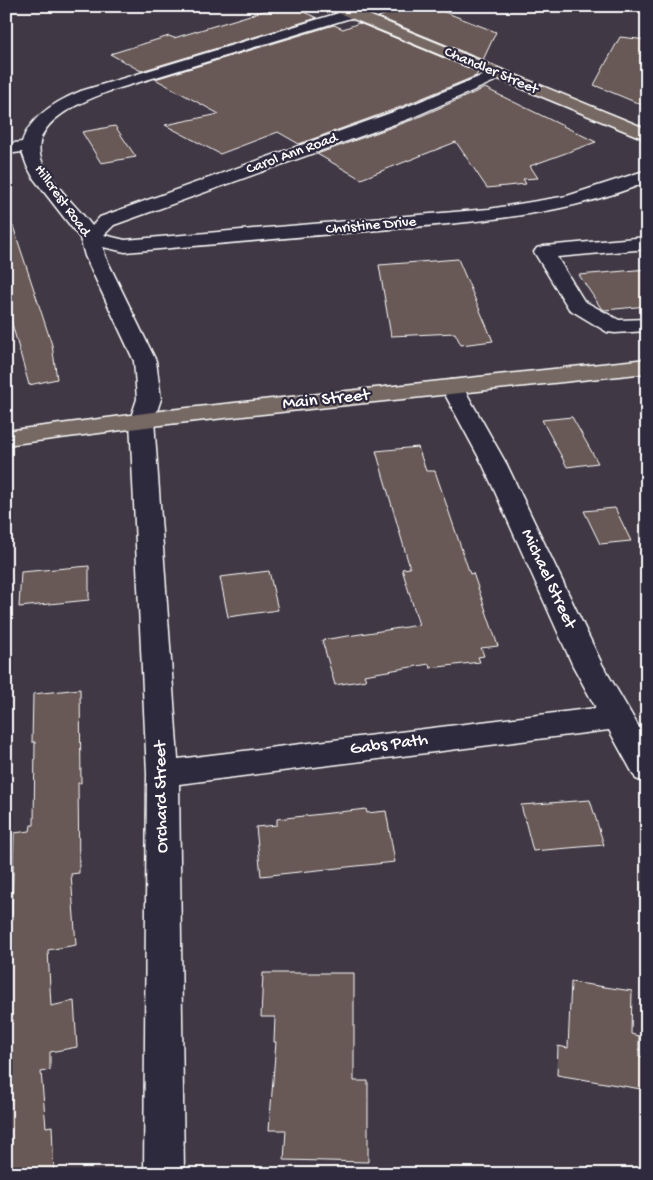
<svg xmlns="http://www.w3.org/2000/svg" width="653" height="1180" font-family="'Gochi Hand',sans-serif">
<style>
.building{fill:#675956;stroke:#fff}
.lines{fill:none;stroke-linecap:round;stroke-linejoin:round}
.minor-casing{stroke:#fff;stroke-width:3}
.major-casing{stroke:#fff;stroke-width:3}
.minor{fill:#2f2a3d;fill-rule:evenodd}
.major{fill:#766964;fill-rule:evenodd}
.labels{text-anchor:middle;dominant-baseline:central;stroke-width:4.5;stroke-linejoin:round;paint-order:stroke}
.far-street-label{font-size:15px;fill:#fff;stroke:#2f2a3d}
.street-label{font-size:18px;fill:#fff;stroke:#2f2a3d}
</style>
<rect width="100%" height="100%" fill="#403844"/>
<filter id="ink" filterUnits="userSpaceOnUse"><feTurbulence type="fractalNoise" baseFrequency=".02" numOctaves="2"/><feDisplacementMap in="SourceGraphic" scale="10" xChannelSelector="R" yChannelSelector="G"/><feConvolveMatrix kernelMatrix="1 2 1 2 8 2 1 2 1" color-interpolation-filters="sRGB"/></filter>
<g filter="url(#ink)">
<g class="building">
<path d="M280,6h11l26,12 -176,53 -31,-17 59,-18 5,2z"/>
<path d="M409,6h20l67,26 -13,28 -105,-43z"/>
<path d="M359,23l119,49 -2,4 -78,32 -99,36 -21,-12 -58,22 -55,-29 54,-11 -64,-35 179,-54 9,4z"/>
<path d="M620,37l27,3v67l-53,-22z"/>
<path d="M485,88l111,54 -66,24 8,12 -15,1 3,5 -39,4 -31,-46 -95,37 -44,-25 95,-34z"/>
<path d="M115,126l21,31 -35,6 -19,-31z"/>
<path d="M13,226l39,119 5,34 -28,6 -23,-83v-75z"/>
<path d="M458,259l35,82 -32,4 -6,-12 -64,3 -12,-71z"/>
<path d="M647,269v37l-42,4 -4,-2 -22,-33z"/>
<path d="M572,417l26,46 -31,4 -25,-47z"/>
<path d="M418,447l8,24h9l35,103 3,-1 25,73 -17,2 3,8 -6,1 2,5 -50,6 -1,-4 -65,11 2,5 -31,5 -13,-45 97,-15 -17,-56 8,-1 -34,-117z"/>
<path d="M615,508l16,33 -31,3 -16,-33z"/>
<path d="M89,566v34l-70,7 2,-35z"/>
<path d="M269,571l9,39 -50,7 -8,-40z"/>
<path d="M80,689l1,94h-3l1,90 -8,1 5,71 -28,5 3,56 23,-5 3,46 -27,5v18l-9,2 5,55 6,-1 2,48h-48v-258l6,-1 2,-82 16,-2 1,-6h3l1,-83h-3l1,-48z"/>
<path d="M590,800l14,45 -71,6 -12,-46z"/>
<path d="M366,809l1,4 19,-2 9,51 -134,14 -5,-49 21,-2v-6z"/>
<path d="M263,973h91v108h14v81l-84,-2 2,-30h-17l7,-88h-2l1,-25h-14z"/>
<path d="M571,982l61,9 -1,43 8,2v20l8,2v32l-90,-15 1,-29 10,2z"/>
</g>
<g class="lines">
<g class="minor-casing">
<g id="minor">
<path d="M352,9l5,1 2,3 -2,3 -247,75c-31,12 -87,33 -66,75 12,23 33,40 48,60l8,-9 299,-107 99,-41 6,2 2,3 -2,3 -93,41 -297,107 -10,10 21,5 364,-31 78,-13 80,-26v12c-86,35 -177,40 -268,48 -85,7 -169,15 -254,22l-22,-5 2,9 51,105 5,38 -7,21 24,339 418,-51 -23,-42 -90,-201 -42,-78 3,-5 8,-2 8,2 3,5 44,78 95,199 45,77v42l-11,-4 -27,-49 -430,54 5,390h-40l3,-401 -17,-353 7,-21 -3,-38 -49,-105 -5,-18 -46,-59 -7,-13 -5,-14 -16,2v-10l16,-2c8,-26 35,-41 59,-51z"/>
<path d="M647,237v12l-90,8 27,44 35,19 28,-1v12l-32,2 -8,-1 -38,-23 -35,-57 3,-4 7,-2z"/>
</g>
</g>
<g class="major-casing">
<g id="major">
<path d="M327,6h20l300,123v11l-318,-131z"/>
<path d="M647,359v14l-478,51 -163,21v-14l163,-21z"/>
</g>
</g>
<use href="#minor" class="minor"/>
<use href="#major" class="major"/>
</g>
</g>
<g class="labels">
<g class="far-street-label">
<text transform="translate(491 71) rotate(23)">Chandler Street</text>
<text transform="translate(292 154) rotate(-20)">Carol Ann Road</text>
<text transform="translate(62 201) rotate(54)">Hillcrest Road</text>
<text transform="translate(371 226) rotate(-5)">Christine Drive</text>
</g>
<g class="street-label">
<text transform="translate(326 400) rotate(-6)">Main Street</text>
<text transform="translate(548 579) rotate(65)">Michael Street</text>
<text transform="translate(389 745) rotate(-7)">Gabs Path</text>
<text transform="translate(162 797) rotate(-91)">Orchard Street</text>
</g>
</g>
<rect width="653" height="1180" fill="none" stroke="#2f2a3d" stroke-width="25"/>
<rect x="12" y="12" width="628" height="1155" fill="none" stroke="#fff" stroke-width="2" filter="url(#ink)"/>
</svg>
